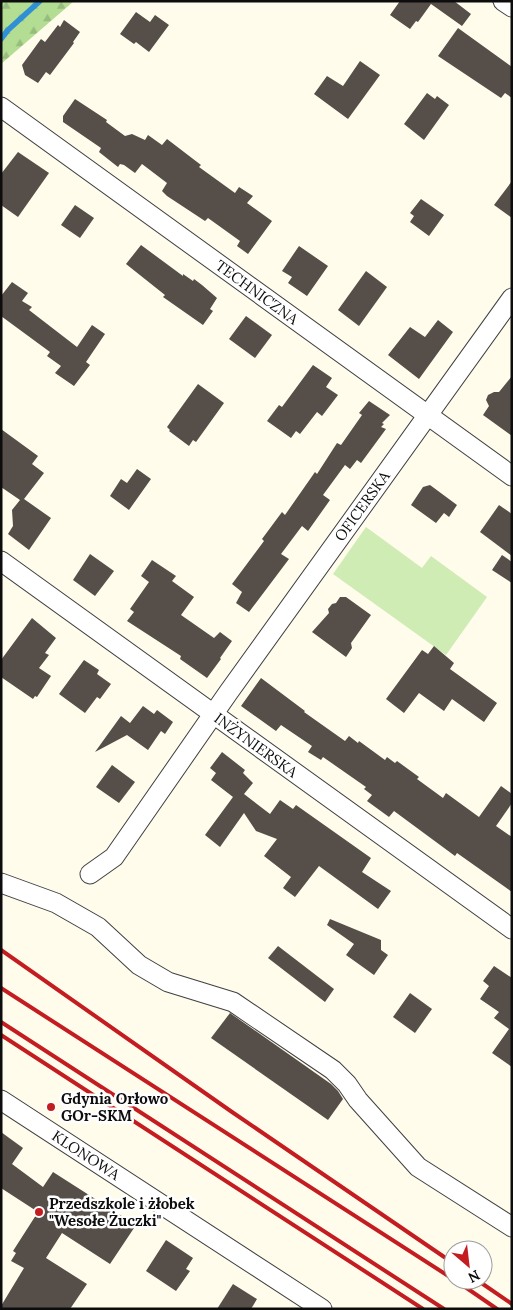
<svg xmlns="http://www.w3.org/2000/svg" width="513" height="1310" font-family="Lora,serif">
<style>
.grass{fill:#cfecb4}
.forest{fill:url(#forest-firs)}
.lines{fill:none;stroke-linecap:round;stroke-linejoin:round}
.stream{stroke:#308fd5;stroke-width:5.5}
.building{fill:#564e48}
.minor-casing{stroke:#404040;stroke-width:21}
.minor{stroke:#fff;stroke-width:19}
.rail{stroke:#c41d21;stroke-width:4}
.poi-dot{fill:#c41d21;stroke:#fff;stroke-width:2}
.labels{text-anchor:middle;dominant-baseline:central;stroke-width:5;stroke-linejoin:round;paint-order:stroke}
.street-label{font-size:15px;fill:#0d0d0d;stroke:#fff}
.poi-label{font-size:15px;font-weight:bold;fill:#0d0d0d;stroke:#fff;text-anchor:start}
</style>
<defs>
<pattern id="forest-firs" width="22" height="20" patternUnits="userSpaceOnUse" patternTransform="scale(1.25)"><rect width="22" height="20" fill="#b2dd92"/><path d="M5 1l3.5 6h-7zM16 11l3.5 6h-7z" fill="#98bc7d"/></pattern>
</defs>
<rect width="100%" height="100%" fill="#fffcec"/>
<path class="grass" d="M366,527l56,41 9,-12 56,41 -41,58 -113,-81z"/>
<path class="forest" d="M1,1h73l-73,63z"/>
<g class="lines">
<path class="stream" d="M1,39l7,-9 32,-29"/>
</g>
<g class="building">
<path d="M400,1h54l17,13 -9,12 -31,-22 -13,18 -2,-1 -6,8 -20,-14z"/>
<path d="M136,12l14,10 5,-7 14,10 -20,27 -13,-10 -2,2 -14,-10z"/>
<path d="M64,20l16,12 -7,10 1,1 -24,32 -4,-3 -8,11 -13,-8 -3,-10 19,-26 4,3 13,-17 2,2z"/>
<path d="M458,28l54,39v31l-7,-5 -4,5 -63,-42z"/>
<path d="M360,61l20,14 -32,44 -34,-25 13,-18 16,10z"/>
<path d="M427,93l8,6 2,-3 12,9 -25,35 -20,-16z"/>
<path d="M75,99l32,21 -1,2 19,14 7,-2 13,6 3,-5 14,10 5,-6 34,26 -2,2 36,26 4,-6 14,9 -6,7 25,18 -24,33 -11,-8 3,-5 -32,-23 -3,3 -38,-25 -5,-5 5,-8 -25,-19 -7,9 -11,-8 -4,-1 -2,3 -19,-15 2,-4 -38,-26v-6z"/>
<path d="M18,152l31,21 -31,44 -17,-12v-31z"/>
<path d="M512,181v37l-18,-13z"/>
<path d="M421,199l23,16 -15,21 -19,-14 4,-6 -4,-3z"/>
<path d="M75,205l19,13 -14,20 -19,-13z"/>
<path d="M141,245l42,31v-2l10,7 1,-2 8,6 15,13 -7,11 3,2 -10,14 -40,-28 2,-2 -39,-31z"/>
<path d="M299,246l29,20 -21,30 -19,-13 4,-6 -10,-6z"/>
<path d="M366,271l21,16 -28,39 -21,-16z"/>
<path d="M12,282l16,11 -6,8 10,6 -3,3 48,37 15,-22 13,9 -19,28 4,3 -16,21 -19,-13 6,-7 -14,-10 3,-4 -49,-36v-20z"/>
<path d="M246,316l26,19 -17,23 -26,-19z"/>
<path d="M438,320l15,12 -34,47 -31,-24 22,-28 15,10z"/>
<path d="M313,365l19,13 -6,9 12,8 -16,21 -5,-4 -17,22 -4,-3 -5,7 -24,-17 12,-16 3,2z"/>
<path d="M512,376v60l-29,-21 6,-9 -3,-6 2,-5 6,-3h5z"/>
<path d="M198,384l26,19 -28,39 -3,-2 -4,6 -20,-15 1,-1 -3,-3z"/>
<path d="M369,401l21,14 -8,8 2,1 -3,3 5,2 -25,34 -4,-3 -7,9 -5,-4 -22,30 7,5 -22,31 -6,-5 -21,28 8,5 -40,53 -13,-9 6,-11 -10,-8 32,-43 -2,-2 20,-27 3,3 30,-43 2,2 20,-31 4,2 21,-30 -3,-2z"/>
<path d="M1,429l37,27 -6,8 12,9 -20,26 27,19 -22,32 -21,-16 5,-8 -1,-16 8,-10 -19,-13z"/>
<path d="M137,469l14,10 -22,31 -19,-14 11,-17 6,4z"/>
<path d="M430,485l27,20 -8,12 -5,-4 -8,10 -25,-18 12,-18z"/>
<path d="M499,505l13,9v42l-32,-24z"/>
<path d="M90,554l24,17 -19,25 -22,-16z"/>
<path d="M502,555l10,7v21l-20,-13z"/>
<path d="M152,560l24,16 -4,5 22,16 -13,18 33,23 6,-6 12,9 -12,17 1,1 -14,19 -27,-19 1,-3 -54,-35 7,-9 -4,-3 19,-27 -8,-6z"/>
<path d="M340,597h6l25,18 -20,28 1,5 -6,9 -34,-25 17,-19 -1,-4 4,-5 4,-1z"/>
<path d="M32,618l24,20 -11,15 4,2 -10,13 12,8 -14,21 -2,-1 -2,3 -32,-22v-17z"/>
<path d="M434,646l20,17 -4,6 47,34 -13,19 -32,-23 -8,12 -25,-18 -15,20 -18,-14 36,-49 6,4z"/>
<path d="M84,660l15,10 -2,4 14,10 -11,15 -3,-2 -12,16 -26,-19z"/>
<path d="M261,678l44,33 -1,1 41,29 4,-5 9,7 1,-2 26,19 2,-3 8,6 2,-2 22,16 -2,2 26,19 3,-5 33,24 22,-31 11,8v9l-16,23 16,11v55l-55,-39 -2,3 -61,-45 -5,6 -22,-16 5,-6 -8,-6 2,-2 -43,-30 -2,3 -13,-8 4,-6 -31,-21 -5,6 -35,-25z"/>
<path d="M143,706l11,8 3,-4 16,12 -8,12 -4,-3 -13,19 -21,-15 -32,17 26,-36 9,7z"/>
<path d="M222,752l23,18 -2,3 10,10 -9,11 26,20 10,-14 13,9 3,-4 75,53 -9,14 29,19 -13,18 -59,-43 -24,31 -12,-9 8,-11 -27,-21 13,-17 -21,-8 -12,-18 -24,34 -15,-12 28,-38 -22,-17 5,-7 -6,-5z"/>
<path d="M112,765l23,17 -16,21 -23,-16z"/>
<path d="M330,919l51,21v10l7,5 -14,20 -28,-20 8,-11 -27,-19z"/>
<path d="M278,946l56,43 -9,13 -57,-44z"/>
<path d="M494,966l18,12v89l-20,-14 17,-24 -15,-11 5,-6 -19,-13 9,-13 -6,-5z"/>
<path d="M410,993l22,16 -17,24 -22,-16z"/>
<path d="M230,1013l101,71 7,7 5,8 -15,21 -117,-82z"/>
<path d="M1,1132l22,16 -11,16 31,23 10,-15 83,53 -26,39 -48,-31 -16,25 41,26 -17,25h-69v-3l23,-38 -13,-7 5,-8 -3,-2 25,-39 -37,-24z"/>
<path d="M166,1240l27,18 -7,11 4,2 -14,20 -30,-20z"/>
<path d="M233,1284l24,15 -6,10h-34z"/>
</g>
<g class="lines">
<g class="minor-casing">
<g id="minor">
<path d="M503,1l9,6"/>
<path d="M1,107l511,369"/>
<path d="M1,561l511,368"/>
<path d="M90,874l24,-17 114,-164 284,-395"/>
<path d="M1,883l55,20 42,24 41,38 29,17 65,20 100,68 14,14 11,16 60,67 94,60"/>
<path d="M1,1100l321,209"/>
</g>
</g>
<use href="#minor" class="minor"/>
<g class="rail">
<path d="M1,950l231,162 221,151"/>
<path d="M1,988l452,291"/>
<path d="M1,1022l443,287"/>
<path d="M1,1035l422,274"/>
<path d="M455,1280l42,29"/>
<path d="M477,1280l35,24"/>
</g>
</g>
<g class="poi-dot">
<circle cx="51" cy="1107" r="5"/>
<circle cx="39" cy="1212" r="5"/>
</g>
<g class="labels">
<g class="street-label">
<text transform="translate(257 292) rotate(36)">TECHNICZNA</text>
<text transform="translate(362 506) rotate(-54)">OFICERSKA</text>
<text transform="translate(256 745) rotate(36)">INŻYNIERSKA</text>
<text transform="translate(86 1155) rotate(33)">KLONOWA</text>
</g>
<g class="poi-label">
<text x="61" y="1098">Gdynia Orłowo<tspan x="61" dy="17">GOr-SKM</tspan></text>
<text x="49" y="1203">Przedszkole i żłobek<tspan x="49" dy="17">"Wesołe Żuczki"</tspan></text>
</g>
</g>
<rect width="513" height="1310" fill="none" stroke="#0d0d0d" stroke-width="5"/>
<g transform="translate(468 1265) rotate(152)"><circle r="24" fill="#ffffff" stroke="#9e9e9e"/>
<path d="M0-4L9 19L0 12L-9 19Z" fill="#c41d21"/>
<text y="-8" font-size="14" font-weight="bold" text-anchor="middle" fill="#0d0d0d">N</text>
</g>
</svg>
